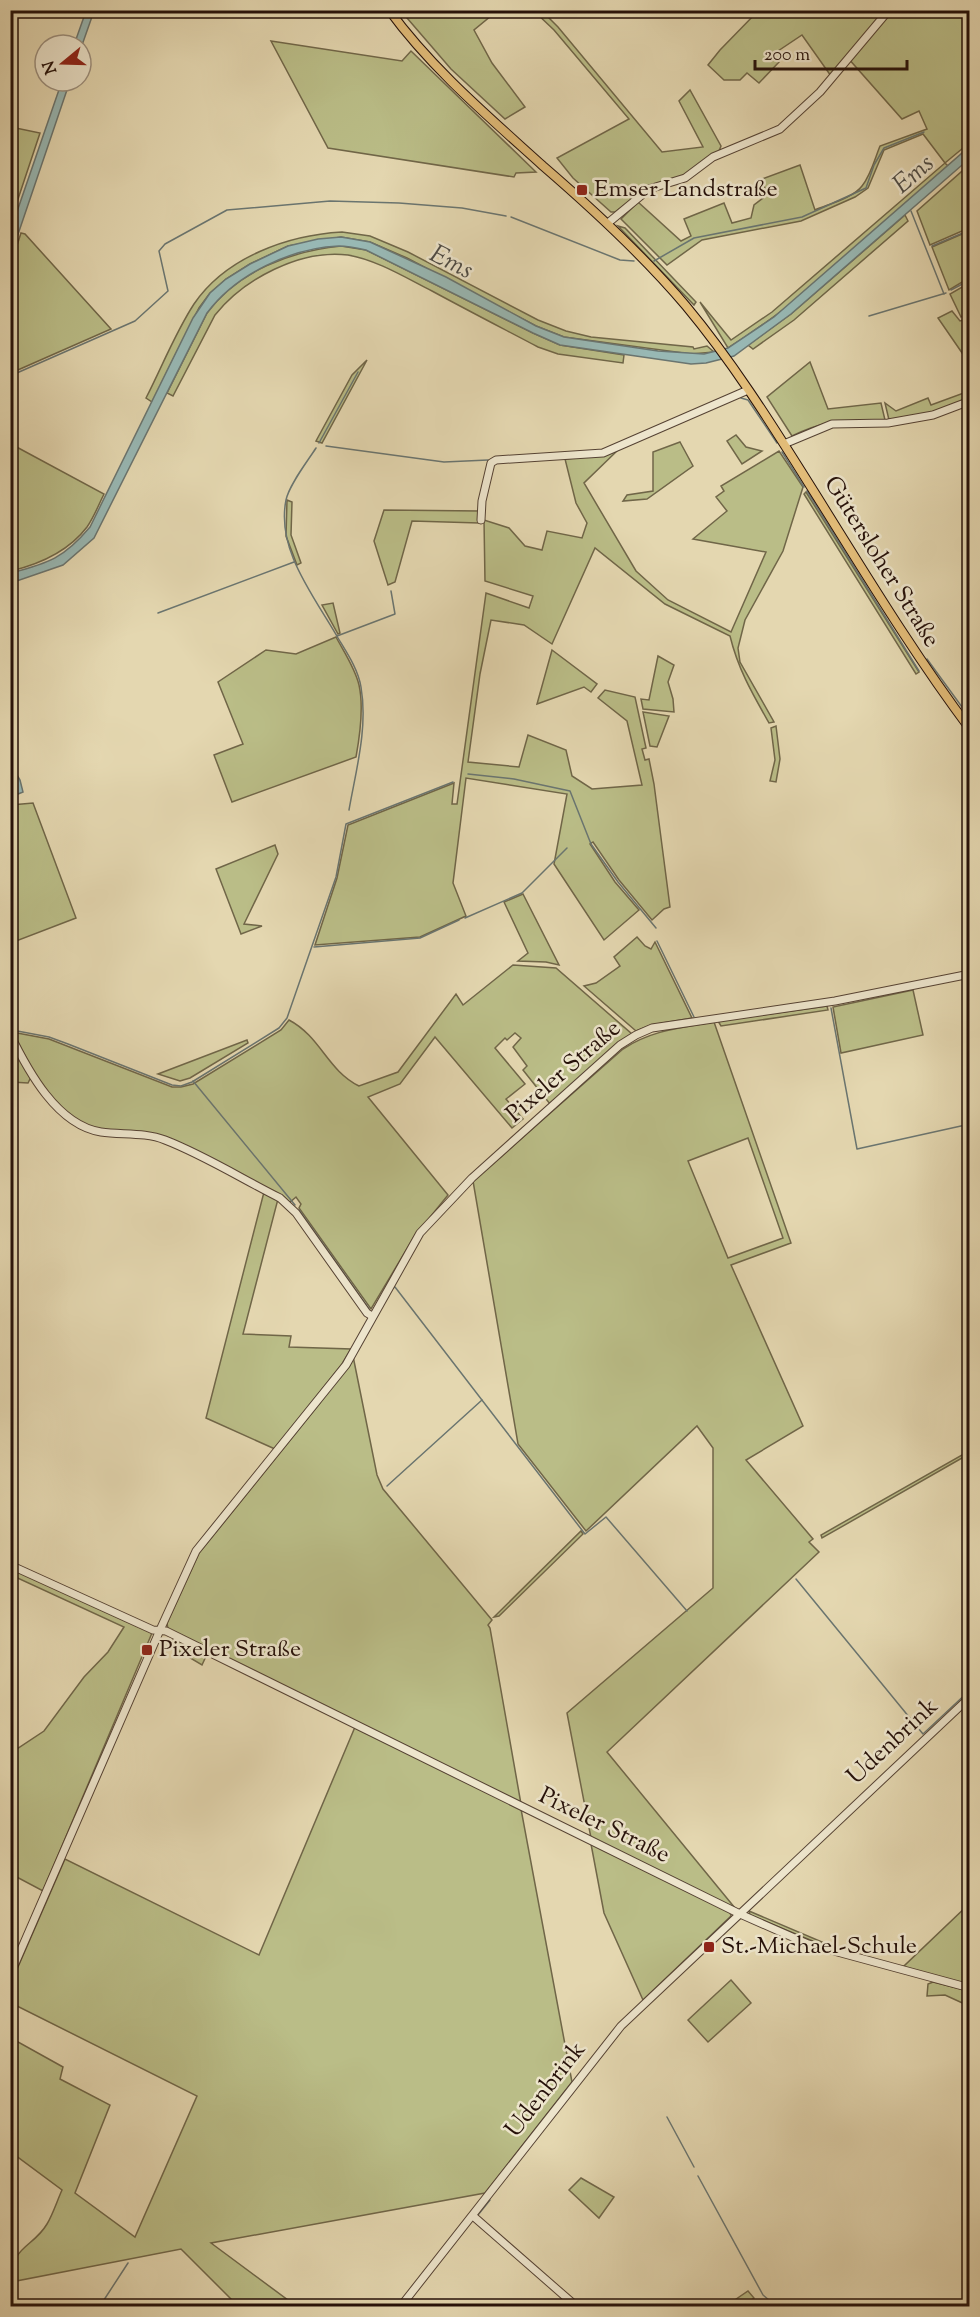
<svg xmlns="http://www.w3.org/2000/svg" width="980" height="2317" font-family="'Sorts Mill Goudy',serif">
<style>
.green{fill:#babd87;stroke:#706648;stroke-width:1.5;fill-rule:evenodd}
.water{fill:#98b8b4;stroke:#6a7570;stroke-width:1.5}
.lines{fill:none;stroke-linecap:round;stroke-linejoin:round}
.stream{stroke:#6a7570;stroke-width:1.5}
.minor-casing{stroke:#554233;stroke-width:9}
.major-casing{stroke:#251009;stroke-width:10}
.minor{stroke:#ede5cc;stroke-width:7}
.major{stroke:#e2bc78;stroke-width:8}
.poi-dot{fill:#8f2418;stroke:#ede5cc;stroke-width:2}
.labels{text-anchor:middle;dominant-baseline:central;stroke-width:5;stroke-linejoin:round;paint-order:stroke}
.poi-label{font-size:24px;fill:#251009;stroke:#ede5cc;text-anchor:start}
.street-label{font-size:24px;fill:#251009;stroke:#ede5cc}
.water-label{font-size:26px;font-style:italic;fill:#4d4b45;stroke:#ede5cc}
</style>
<rect width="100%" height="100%" fill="#e4d7b0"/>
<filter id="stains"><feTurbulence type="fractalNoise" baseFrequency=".00333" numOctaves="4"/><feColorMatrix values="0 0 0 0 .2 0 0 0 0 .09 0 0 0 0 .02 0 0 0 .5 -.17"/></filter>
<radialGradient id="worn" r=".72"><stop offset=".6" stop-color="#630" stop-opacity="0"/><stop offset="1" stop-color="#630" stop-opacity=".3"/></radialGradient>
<g class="green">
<path d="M401,11h63l5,6 9,-6h19l-23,19 18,33 33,44 -20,12 -54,-50z"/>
<path d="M534,11h8l16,16 104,125 41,-5 -24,-46 11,-11 31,56 -2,5 -35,24 -36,12 -33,25h-4l-38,-34 -16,-20 72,-39 -75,-89z"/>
<path d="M758,11h211v132l-24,20 4,4c-72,62 -141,131 -221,181l-28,-46 31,38 41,-28 173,-149 -22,-29 -39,16 -16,38 -13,9 -54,24 -99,19 -35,25 -46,-46 17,-17 43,39 10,-5 -7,-17 40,-16 8,20 19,-5 3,-13 13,-10 -5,-16 38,-14 15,45c14,-6 38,-12 47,-24 9,-11 13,-28 18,-40l47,-17 -8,-18 -17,8 -55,-62 -16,19 -29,-41 -30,20 7,7 -20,21 -12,-10 -7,7h-16l-16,-15 12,-15z"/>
<path d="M271,41l131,20 9,-10 125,121 -20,1 -2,4 -186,-29z"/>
<path d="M11,127l29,6 -29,87 -1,-93z"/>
<path d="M969,165v63l-39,17 -13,-34z"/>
<path d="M905,215l3,6 -114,99 -41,29 -5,-4 43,-31z"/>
<path d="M618,226l7,2 71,74 -2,3z"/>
<path d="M969,231v47l-20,12 -17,-43z"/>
<path d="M342,232l28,4 38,16 130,68 28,11 25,6 102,10 1,2 13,-3 7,6 -23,2 -127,-17 -28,-11 -129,-68 -37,-16 -29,-5 -53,9 -38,18 -24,15 -16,14 -11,15 -47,94 -6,-4c16,-31 29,-65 48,-94 32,-47 94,-69 148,-72z"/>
<path d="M21,233l4,1 86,95 -100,44v-109z"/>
<path d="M341,246l25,4 167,83 27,12 64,10 -1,8 -65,-9 -20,-7c-36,-19 -71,-37 -106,-56 -26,-13 -55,-31 -84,-36 -48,-6 -104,24 -133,60l-42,81 -6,-3 40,-80c31,-42 84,-62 134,-67z"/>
<path d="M969,283v30l-8,4 -11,-23z"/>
<path d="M952,311l8,10 8,-2 1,3v41l-31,-45z"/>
<path d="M367,360l-45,83 -6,-2 36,-66z"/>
<path d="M810,362l18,47 53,-6 4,17c-39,1 -56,-2 -93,16l-25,-39z"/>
<path d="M969,391v7l-36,15 -44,7 -4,-17 11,8 32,-13 3,7z"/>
<path d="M736,435l10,12 16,4 -20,13 -15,-23z"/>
<path d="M680,442l13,24 -46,33 -24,2 4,-6 26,-4v-39z"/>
<path d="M11,444l93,50c-5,10 -10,23 -17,33 -19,25 -47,37 -76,44z"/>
<path d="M619,449l-35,34 52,88 32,29 63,32 35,-80 -73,-13 34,-28 -11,-14 8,-6 -3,-5 58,-35 24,36 -20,64 -38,69 -7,28 2,14 34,60 -5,1c-17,-30 -31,-54 -39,-87l-65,-32 -70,-56 -43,96 -28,-19 -33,-5 -11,54 -12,88 51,5 9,-32 38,15 6,26 20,13 50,-4 -15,-64 -29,-23 7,-8 30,7 11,51 -4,1 3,11 4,-1 5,25 16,123 -6,2 -12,11 -33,-40 -26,-38 -3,2 25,38 24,28 -35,30 -50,-76 13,-70 -101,-16 -13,105 13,33 -46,21 -105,8 22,-67 11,-53 106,-42 -2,21h5l29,-211 43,15 4,-12 -48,-15 -1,-61 25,8 16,18 17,4 5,-19 35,7 5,-15 -11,-20 -11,-44 39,-4z"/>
<path d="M806,492l113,180 -3,2 -112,-180z"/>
<path d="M287,500l5,2 -1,33 10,28 -4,2 -11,-29z"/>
<path d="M384,510l96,1 -1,12 -67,-2 -17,61 -7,3 -14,-44z"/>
<path d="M333,603l7,30 -2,1 -16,-29z"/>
<path d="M336,637c8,15 19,31 23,48 5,22 1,50 -3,72l-124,45 -18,-47 29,-11 -25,-62 48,-32 30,4z"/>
<path d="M552,650l45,34 -6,8 -7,-5 -47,17z"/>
<path d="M658,656l16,9 -6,17 5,17 1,13 -31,-3 -2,-10 8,1z"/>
<path d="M643,712l26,4 -12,31 -7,-1z"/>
<path d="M776,726l4,33 -4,23 -6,-1 5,-21 -4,-32z"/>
<path d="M33,803l43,115 -65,25v-138z"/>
<path d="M275,845l3,9 -34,70 18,2 -21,8 -25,-65z"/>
<path d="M523,894l36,71 -13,-3 -28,-1 10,-8 -24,-51z"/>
<path d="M637,937l8,9 6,3 4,-7 37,76 -41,7 -15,6 -52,-45 12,-3 24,-17 -6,-9z"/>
<path d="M513,965l43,3 76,66 -82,70 -27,-34 4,-4 -14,-19 8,-9 -6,-5 -8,7 -2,-2 -10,10 30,36 -19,15 17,20 -11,9 -77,-91 -35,47 -32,13 80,98 -34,42 -43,72 -72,-101 2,-4 -5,-7 -7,6 -126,-65 -62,-8 -13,-3 -12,-7 -22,-19 -14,-18 -28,-51 37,7 123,48h9l12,-3 88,-54 8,-10c32,17 38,50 70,66l39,-14 58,-78 7,11z"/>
<path d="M913,990l10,45 -82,18 -8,-46z"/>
<path d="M827,1006l1,4 -107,16 -3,-5z"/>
<path d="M714,1022l77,221 -60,22 72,161 -57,34 67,79 -4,3 10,10 -212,200 128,156 -2,1 -142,-71 -24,-125 146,-125v-140l-16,-22 -111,105 -68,-87 -45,-263 150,-132c29,-19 57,-21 91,-27zM748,1138l35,100 -55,20 -40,-97z"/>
<path d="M10,1039l21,38 -3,6 -17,-1v-12h5l-5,-19z"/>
<path d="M247,1040l1,3 -58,35 -10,3 -22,-7z"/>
<path d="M264,1192l14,7 -35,135 48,2 -2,11 62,2 -9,15 -67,85 -69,-31z"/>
<path d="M353,1356l24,119 6,14 109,131 -4,5 2,3 31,176 -353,-175 -1,-6 32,-70 120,-149z"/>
<path d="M969,1451v3l-147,84 -1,-3z"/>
<path d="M581,1531l2,3 -84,82 -5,1z"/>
<path d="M10,1568l142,65 -109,258 -32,-17v-121l33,-22 40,-54 24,-25 16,-25 -113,-52z"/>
<path d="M174,1638l33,16 -5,11 -32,-19z"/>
<path d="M355,1727l166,82 51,273 -87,111 -274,50 85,63h-58l-57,-57 -170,33c0,-37 22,-34 36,-58 6,-10 10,-23 15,-34l-51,-38v-114l52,29 -3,12 50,26 -35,88 60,44 62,-141 -186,-93v-20l54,-124 194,96z"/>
<path d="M591,1844l139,68 1,4 -88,84 -39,-87z"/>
<path d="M969,1904v82l-66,-19z"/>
<path d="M749,1911l73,31 -2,2 -70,-29z"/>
<path d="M731,1980l20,23 -43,39 -20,-22z"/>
<path d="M933,1982l36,9v15l-24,-11 -18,1 1,-12z"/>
<path d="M581,2178l33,19 -15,21 -30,-28z"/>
<path d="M748,2291l6,7 -12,8h-16z"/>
</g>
<g class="water">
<path d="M86,11h8l-13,37v-3h-7z"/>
<path d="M62,81h8l-59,174v-26z"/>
<path d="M969,147v12l-178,155 -57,42 -28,7 -15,1 -131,-19 -27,-12 -167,-83c-9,-2 -18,-4 -27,-4 -48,2 -103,28 -132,67l-113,225 -31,27 -52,18v-10c38,-10 53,-15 79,-46l103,-209 17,-25 16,-14 24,-15 38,-18 30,-7 23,-2 29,5 76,35 90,49 28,11 94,14 46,3 24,-6 46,-31z"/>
<path d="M10,763l10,17 3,12 -12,5z"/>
</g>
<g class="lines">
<g class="stream">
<path d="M911,211l33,83"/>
<path d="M511,217l109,43 14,1"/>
<path d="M932,246l38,-16"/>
<path d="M654,261l40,-23 108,-21 64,-29 8,-23 10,-17 40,-16"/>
<path d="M951,290l19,-10"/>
<path d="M869,316l77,-23"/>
<path d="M10,376l125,-55 33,-30 -9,-40 6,-7 62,-34 103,-9 69,2 63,5 44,8"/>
<path d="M741,398l7,2 29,43"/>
<path d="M319,443l39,-71"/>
<path d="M326,446l118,16 44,-2"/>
<path d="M316,448c-9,14 -27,37 -30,52 -10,50 28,96 52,138 9,15 20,31 23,49 7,41 -5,83 -12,123"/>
<path d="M782,452l22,35"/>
<path d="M807,491l112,180"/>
<path d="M158,613l136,-51"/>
<path d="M337,636l58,-22 -4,-23"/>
<path d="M927,659l43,59"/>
<path d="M468,774l46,5 56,12 21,53 27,38 38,46"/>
<path d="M465,918l57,-25 45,-45"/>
<path d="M657,941l37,76"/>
<path d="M314,947l106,-9 39,-18"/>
<path d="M831,1008l26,141 113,-25"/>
<path d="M12,1030l37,7 19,7 104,41 9,1 11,-4 87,-54 8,-10 49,-141 10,-53 107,-42"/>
<path d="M193,1081l102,124"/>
<path d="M299,1210l70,99"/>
<path d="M392,1289l3,-2 190,247 21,-17 81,94"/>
<path d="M387,1486l95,-86"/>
<path d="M796,1579l127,155 47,-44"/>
<path d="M667,2117l27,50"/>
<path d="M698,2176l65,119 13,11"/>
<path d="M478,2215l12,-15"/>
<path d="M100,2306l28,-43"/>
</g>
<g class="minor-casing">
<g id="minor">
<path d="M608,223l41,-34 36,-11 28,-21 67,-28 40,-37 69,-82"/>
<path d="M784,444l48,-20 56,-1 45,-8 37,-14"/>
<path d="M481,520l1,-19 9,-38 5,-3 107,-7 145,-63"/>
<path d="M10,1034c18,37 47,91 91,98 21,3 44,0 64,8 39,15 77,39 115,58l16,15 71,100 5,3"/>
<path d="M10,1565l143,65 13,1 574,283 68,30 162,44"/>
<path d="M10,1975l150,-345 36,-79 150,-186 74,-132 52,-55 148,-133 16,-10 16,-7 183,-27 135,-27"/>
<path d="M473,2216l103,90"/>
<path d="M401,2306l220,-280 349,-329"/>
</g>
</g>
<g class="major-casing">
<path id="major" d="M389,10c43,59 100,107 154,156 51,44 100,89 143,140 45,54 83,114 120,173 53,84 104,170 164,250"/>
</g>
<use href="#minor" class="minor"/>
<use href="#major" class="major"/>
</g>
<g class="poi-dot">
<rect x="576" y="184" width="12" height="12" rx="3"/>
<rect x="141" y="1644" width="12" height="12" rx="3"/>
<rect x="703" y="1941" width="12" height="12" rx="3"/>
</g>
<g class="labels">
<g class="poi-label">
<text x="594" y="190">Emser Landstraße</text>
<text x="159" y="1650">Pixeler Straße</text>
<text x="721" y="1947">St.-Michael-Schule</text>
</g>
<g class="street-label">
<text transform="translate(881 562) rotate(58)">Gütersloher Straße</text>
<text transform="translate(564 1072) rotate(-41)">Pixeler Straße</text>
<text transform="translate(893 1742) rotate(-43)">Udenbrink</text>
<text transform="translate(604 1826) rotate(26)">Pixeler Straße</text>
<text transform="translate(546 2090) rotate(-52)">Udenbrink</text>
</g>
<g class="water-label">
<text transform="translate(914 175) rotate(-41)">Ems</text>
<text transform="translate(451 263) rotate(27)">Ems</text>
</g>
</g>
<rect width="980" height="2317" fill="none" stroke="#e4d7b0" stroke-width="36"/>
<rect x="12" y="12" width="956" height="2293" fill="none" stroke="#251009" stroke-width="3"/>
<rect x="18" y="18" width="944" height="2281" fill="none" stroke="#251009" stroke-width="1.5"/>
<g transform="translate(63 63) rotate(251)"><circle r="28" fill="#ede5cc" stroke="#9d907e" stroke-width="1.5"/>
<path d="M0-4.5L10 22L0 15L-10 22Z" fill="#8f2418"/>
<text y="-9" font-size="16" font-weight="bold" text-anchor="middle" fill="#251009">N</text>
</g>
<path d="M755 60v9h152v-9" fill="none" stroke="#251009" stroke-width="3"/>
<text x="764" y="60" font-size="18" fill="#251009" stroke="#ede5cc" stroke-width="4.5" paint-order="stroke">200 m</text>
<rect width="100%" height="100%" filter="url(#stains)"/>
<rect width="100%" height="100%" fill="url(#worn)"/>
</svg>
